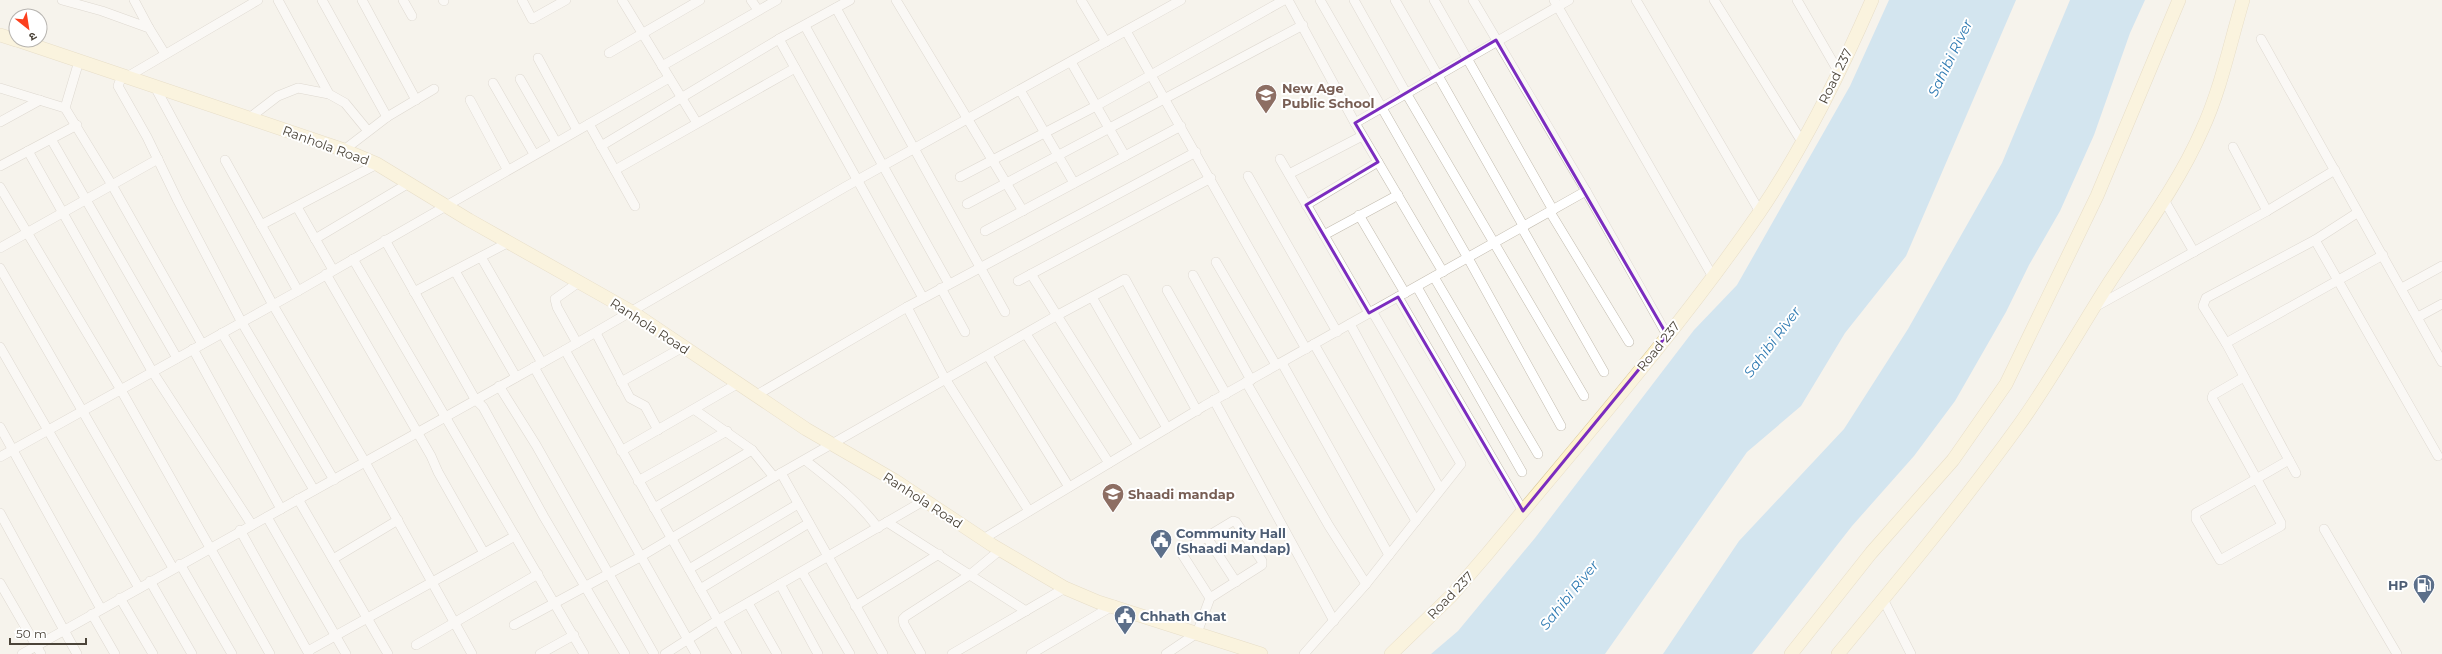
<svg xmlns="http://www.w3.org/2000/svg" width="2442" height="654" font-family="Montserrat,'Noto Sans Devanagari',sans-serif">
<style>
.water{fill:#a9d4f2}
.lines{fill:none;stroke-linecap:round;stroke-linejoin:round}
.street-casing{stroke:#c2bbae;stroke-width:10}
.secondary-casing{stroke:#d6c79b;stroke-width:14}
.street{stroke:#fff;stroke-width:9}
.secondary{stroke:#fff3cd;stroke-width:13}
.marked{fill:none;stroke:#7b2cbf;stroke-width:3;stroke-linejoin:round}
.labels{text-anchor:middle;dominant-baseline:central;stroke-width:4;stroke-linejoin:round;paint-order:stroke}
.street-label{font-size:13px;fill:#4b4439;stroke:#fff}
.education-label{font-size:13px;font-weight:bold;fill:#785e54;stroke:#fff;text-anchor:start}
.service-label{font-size:13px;font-weight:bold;fill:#4e5e75;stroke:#fff;text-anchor:start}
.water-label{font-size:14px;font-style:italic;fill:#2e7ab2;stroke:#fff}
</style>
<rect width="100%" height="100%" fill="#f6f3ec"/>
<g class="water">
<path d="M1889,0h127l-110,256 -61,77 -44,73 -54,46 -142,202h-174l27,-23 77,-93 159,-208 43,-45 113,-199z"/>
<path d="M2070,0h75l-15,33 -36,102 -34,76 -31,54 -23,47 -51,89 -41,55 -62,70 -100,128h-89l76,-113 105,-112 64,-100 94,-166z"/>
</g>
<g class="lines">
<g class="street-casing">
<g id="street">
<path d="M62,0l40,11 47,17 16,26"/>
<path d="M134,0l15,28"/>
<path d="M278,0l51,94"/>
<path d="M322,0l65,117"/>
<path d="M362,0l54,100"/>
<path d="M403,0l9,16"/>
<path d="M443,0l1,1"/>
<path d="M522,0l10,19 34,-19"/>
<path d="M622,0l75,123"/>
<path d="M751,0l7,10"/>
<path d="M896,0l127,211"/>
<path d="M1081,0l25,42"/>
<path d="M1288,0l67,123 88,149"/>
<path d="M1320,0l148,258 93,168"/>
<path d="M1354,0l52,93 178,303"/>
<path d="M1395,0l129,227"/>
<path d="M1434,0l119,210"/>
<path d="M1473,0l113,191"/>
<path d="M1554,0l159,277"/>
<path d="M1636,0l124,212"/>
<path d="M1714,0l88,142"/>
<path d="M1797,0l41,71"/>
<path d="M836,8l169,304"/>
<path d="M805,26l144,258"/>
<path d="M1126,31l180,318"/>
<path d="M779,39l144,259"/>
<path d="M2261,39l181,323"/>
<path d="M609,53l91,-53"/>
<path d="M538,58l39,72"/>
<path d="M79,61l-14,47 47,77 90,159"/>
<path d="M1071,62l54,94"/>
<path d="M662,66l115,-66"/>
<path d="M122,76l-4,10 29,51 31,64 63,120 93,159"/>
<path d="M127,77l131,-77"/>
<path d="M520,79l36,63"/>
<path d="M493,83l41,71"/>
<path d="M154,85l119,220 92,157 107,192"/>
<path d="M0,88l65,20"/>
<path d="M1020,90l54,93"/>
<path d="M470,100l37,69"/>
<path d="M248,119l30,-23 20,-8 31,6 16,9 23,28"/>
<path d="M0,122l40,-22"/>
<path d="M1355,123l214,-123"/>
<path d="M589,124l46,82"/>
<path d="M51,139l126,219"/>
<path d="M601,146l178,-107 71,-39"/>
<path d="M2233,147l34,64"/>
<path d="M344,150l43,-33 47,-28"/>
<path d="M28,151l124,220 100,154"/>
<path d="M1280,159l89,154"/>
<path d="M225,160l73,131"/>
<path d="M0,166l77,-41"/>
<path d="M615,170l180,-102"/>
<path d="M1289,174l73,-38"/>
<path d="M1248,176l89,156"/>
<path d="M960,177l136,-71 188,-106"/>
<path d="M0,187l121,203 149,264"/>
<path d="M2163,198l31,54"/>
<path d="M967,204l336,-179"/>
<path d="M1306,205l72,-43"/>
<path d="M297,207l36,63"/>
<path d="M1550,212l79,130"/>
<path d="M1359,215l46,78"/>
<path d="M261,225l116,-61"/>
<path d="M1522,228l82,144"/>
<path d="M985,231l196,-105"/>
<path d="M1324,235l74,-40"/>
<path d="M315,239l94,-56"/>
<path d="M385,240l90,159 8,8 61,110 81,137"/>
<path d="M2315,240l123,216"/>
<path d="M0,248l158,-89"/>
<path d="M481,257l61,106"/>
<path d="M353,259l231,395"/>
<path d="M1216,262l60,103"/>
<path d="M0,268l173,300"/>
<path d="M455,271l61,106"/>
<path d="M326,274l105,182 7,16 46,81"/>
<path d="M1031,274l107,171"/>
<path d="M1193,275l58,105"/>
<path d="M1434,277l104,177"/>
<path d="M1018,281l193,-103"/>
<path d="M1417,287l105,185"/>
<path d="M941,288l24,44"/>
<path d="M2402,288l40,-22"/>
<path d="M1167,290l59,104"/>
<path d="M414,292l95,-50"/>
<path d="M1092,297l75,131"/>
<path d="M1398,297l125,214"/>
<path d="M907,307l37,70 85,134"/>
<path d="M2095,307l172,-96 68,-41"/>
<path d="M2418,317l24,-13"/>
<path d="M1350,324l90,165"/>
<path d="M222,333l92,157"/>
<path d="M596,333l34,65 15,8 13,24"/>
<path d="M1026,334l83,129"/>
<path d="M577,343l-20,-36 -2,-8 24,-17"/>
<path d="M2226,343l157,-88"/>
<path d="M1314,344l102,177"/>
<path d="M0,347l139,241"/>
<path d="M193,349l88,160"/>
<path d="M565,350l172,304"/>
<path d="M988,356l81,131"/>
<path d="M1282,363l107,192"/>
<path d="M534,367l162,287"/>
<path d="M2244,377l-31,18 -1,3 69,125v3l-61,34 -24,-41v-6c31,-17 62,-35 93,-53"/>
<path d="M621,382l62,-35"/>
<path d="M1246,382l83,144 37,58"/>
<path d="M499,386l37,59 118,209"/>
<path d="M755,396l152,-89 289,-155"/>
<path d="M1214,400l120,221"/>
<path d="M695,410l57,40 22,27"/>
<path d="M0,427l101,182"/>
<path d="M621,451l116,-67"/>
<path d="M0,457l298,-166 371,-213"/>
<path d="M805,460c27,21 53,41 73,68"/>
<path d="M781,473l102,181"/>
<path d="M2296,473l-70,-130 -23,-37 3,-8 109,-58 42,-27"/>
<path d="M638,481l89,-50"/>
<path d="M298,499l90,155"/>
<path d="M654,508l98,-58"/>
<path d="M0,513l77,141"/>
<path d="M267,517l79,137"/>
<path d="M887,522l139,89"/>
<path d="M2324,529l73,125"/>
<path d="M240,530l69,124"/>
<path d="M1206,536l30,46"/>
<path d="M983,539l221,-133 382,-215 81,144"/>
<path d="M333,559l65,-39"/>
<path d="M180,564l52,90"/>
<path d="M689,569l109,-65"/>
<path d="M802,572l48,82"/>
<path d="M150,581l42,73"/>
<path d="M0,583l41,71"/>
<path d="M780,584l38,70"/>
<path d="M700,589l109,-66"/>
<path d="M120,598l33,56"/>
<path d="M1883,599l28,55"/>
<path d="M748,603l29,51"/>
<path d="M855,606l84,-52"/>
<path d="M92,614l23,40"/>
<path d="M514,625l126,-68 141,-84 275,-157 69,-37 72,132"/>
<path d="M416,645l122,-71"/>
<path d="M308,651l207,-115"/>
<path d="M22,654l543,-304 280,-163 336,-187"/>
<path d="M540,654l34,-19"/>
<path d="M665,654l53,-34 207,-120"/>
<path d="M921,654l-17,-30 -1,-5 3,-3 65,-42 29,-24"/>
<path d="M952,654l113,-66"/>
<path d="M1031,654l83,-49"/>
<path d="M1166,654l31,-21 13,-35 52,-33v-4l-26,-39 -3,-1 -50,30 -1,3 28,44"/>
<path d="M1304,654l62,-70 95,-120 -89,-153"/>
</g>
</g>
<g class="secondary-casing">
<g id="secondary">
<path d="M0,35l16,5"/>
<path d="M17,40l327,110 33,14 92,56 163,92 174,117 88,51 98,65 73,43 33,14 163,52"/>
<path d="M1391,654l60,-58 37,-43c92,-111 189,-221 271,-340 42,-62 83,-144 113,-213"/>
<path d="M1791,654l80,-101 82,-93 53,-76 91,-188 82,-196"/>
<path d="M1838,654c62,-75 124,-150 181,-229 33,-46 60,-95 90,-142 32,-49 70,-100 93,-153 19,-41 28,-87 41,-130"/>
</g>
</g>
<use href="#street" class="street"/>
<use href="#secondary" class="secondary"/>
</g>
<path d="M0 0H2442V654H0ZM1496,40l171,295 -144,176 -125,-214 -29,16 -63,-108 72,-43 -23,-39z" fill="#f6f3ec" fill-opacity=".55" fill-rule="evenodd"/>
<path class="marked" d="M1496,40l171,295 -144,176 -125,-214 -29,16 -63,-108 72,-43 -23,-39z"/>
<defs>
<g id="school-pin" transform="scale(1.15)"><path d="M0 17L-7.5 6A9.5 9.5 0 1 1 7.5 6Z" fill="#8d6e63" stroke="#fff"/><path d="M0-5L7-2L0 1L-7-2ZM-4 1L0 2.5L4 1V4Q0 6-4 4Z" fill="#fff"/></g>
<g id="civic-pin" transform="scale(1.15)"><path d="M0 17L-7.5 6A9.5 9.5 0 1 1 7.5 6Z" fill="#5c6f8a" stroke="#fff"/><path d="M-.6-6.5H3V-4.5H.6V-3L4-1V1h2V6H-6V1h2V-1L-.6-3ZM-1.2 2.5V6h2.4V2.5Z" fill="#fff"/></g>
<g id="fuel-pin" transform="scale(1.15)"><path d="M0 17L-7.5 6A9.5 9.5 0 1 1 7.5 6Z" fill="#5c6f8a" stroke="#fff"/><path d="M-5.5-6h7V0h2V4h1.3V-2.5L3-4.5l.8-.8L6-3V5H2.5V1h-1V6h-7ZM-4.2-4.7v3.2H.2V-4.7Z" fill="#fff"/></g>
</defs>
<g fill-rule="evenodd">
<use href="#school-pin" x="1266" y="95"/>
<use href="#school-pin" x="1113" y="494"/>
<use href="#civic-pin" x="1161" y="540"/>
<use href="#fuel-pin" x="2424" y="585"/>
<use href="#civic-pin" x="1125" y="616"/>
</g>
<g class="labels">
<g class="street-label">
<text transform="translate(1835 76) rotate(-64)">Road 237</text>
<text transform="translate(326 145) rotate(20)">Ranhola Road</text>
<text transform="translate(650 326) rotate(33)">Ranhola Road</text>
<text transform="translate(1658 346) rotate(-51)">Road 237</text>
<text transform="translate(923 500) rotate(33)">Ranhola Road</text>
<text transform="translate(1450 595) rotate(-46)">Road 237</text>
</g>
<g class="education-label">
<text x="1282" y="88">New Age<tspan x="1282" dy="15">Public School</tspan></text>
<text x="1128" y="494">Shaadi mandap</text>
</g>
<g class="service-label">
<text x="1176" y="533">Community Hall<tspan x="1176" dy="15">(Shaadi Mandap)</tspan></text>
<text x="2408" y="585" text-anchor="end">HP</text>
<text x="1140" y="616">Chhath Ghat</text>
</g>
<g class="water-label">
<text transform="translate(1950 58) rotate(-64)">Sahibi River</text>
<text transform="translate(1772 342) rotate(-53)">Sahibi River</text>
<text transform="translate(1569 595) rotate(-51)">Sahibi River</text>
</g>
</g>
<g transform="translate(28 28) rotate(150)"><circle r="19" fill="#ffffff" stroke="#b7b4b0"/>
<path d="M0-3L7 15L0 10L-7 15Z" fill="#fc3f1d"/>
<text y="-6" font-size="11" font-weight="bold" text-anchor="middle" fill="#4b4439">उ</text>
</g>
<path d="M10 638v6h76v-6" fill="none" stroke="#4b4439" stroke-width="2"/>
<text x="16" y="638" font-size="12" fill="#4b4439" stroke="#ffffff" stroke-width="3" paint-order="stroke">50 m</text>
</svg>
